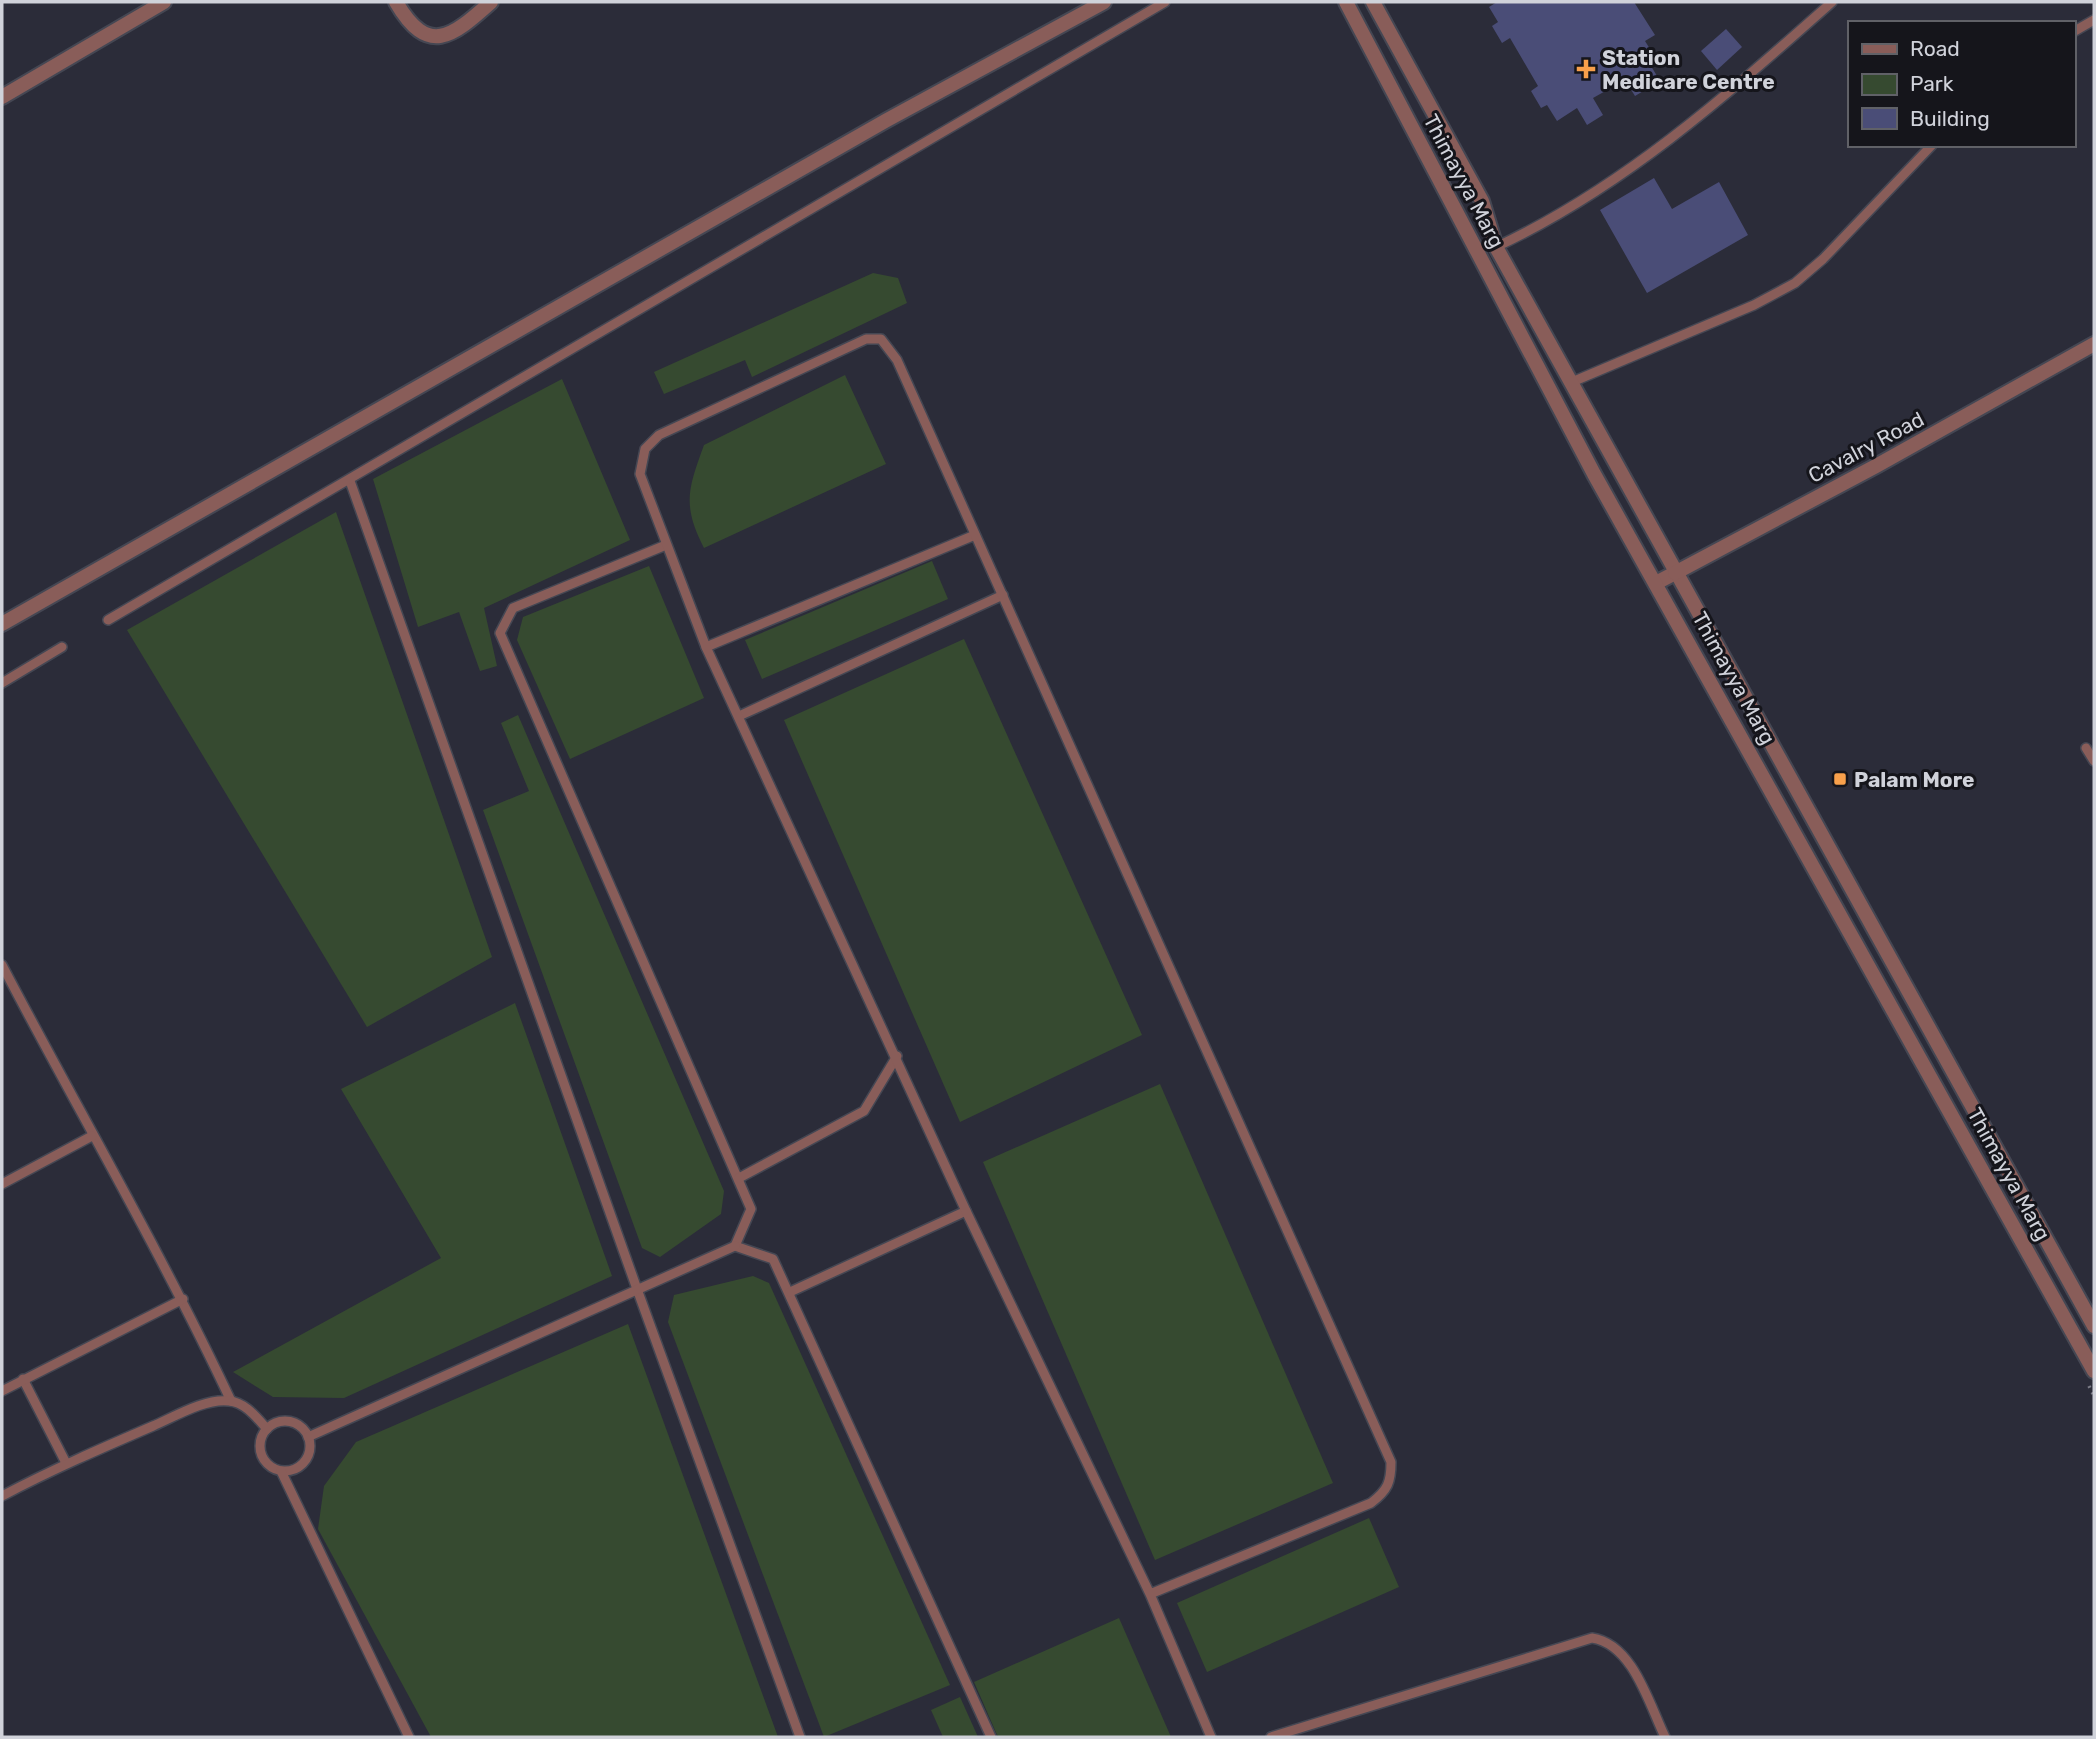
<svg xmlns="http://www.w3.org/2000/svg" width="2096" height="1739" font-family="Rubik,sans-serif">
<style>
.green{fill:#364a30}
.building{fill:#4a4d77}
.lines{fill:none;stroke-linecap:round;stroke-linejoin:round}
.service-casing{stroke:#454753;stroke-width:12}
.minor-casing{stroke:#454753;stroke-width:18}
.tertiary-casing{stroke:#454753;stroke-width:18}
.path{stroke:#7a7b86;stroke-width:3.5;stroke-dasharray:2 5;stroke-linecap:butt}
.service{stroke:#895d59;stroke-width:9}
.minor{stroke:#895d59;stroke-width:14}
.tertiary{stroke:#895d59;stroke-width:14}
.poi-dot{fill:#f8a04b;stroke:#15151b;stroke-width:2.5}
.labels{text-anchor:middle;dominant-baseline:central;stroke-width:6;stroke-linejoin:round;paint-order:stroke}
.poi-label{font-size:21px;font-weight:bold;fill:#d0d2da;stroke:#15151b;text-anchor:start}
.street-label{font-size:21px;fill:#d0d2da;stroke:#15151b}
</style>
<rect width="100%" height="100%" fill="#2b2c39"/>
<g class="green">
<path d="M873,273l25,5 9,25 -155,74 -7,-17 -81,34 -10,-22z"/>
<path d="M845,375l41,89 -182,84c-22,-43 -16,-59 0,-103z"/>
<path d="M562,379l68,161 -146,68 13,58 -17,5 -21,-59 -41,15 -45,-148z"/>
<path d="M336,512l156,445 -125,70 -240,-397z"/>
<path d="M932,561l16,38 -186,80 -17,-39z"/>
<path d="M649,566l55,132 -134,61 -53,-119 6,-23z"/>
<path d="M964,639l178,396 -182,87 -176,-402z"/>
<path d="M518,715l206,476 -3,23 -61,43 -18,-9 -159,-438 46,-19 -28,-68z"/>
<path d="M515,1003l97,273 -268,122 -71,-1 -40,-25 208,-114 -100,-169z"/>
<path d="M1160,1084l173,399 -178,77 -172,-398z"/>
<path d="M753,1276l16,7 181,402 -126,52 -156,-415 6,-27z"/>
<path d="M628,1324l150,413h-347l-113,-208 6,-43 32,-44z"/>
<path d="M1369,1518l30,69 -192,85 -30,-69z"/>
<path d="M1119,1618l52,119h-173l-24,-55z"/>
<path d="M960,1697l18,40h-35l-12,-27z"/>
</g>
<g class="building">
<path d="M1497,2h137l21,33 -10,6 10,16 -7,4 12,20 -25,15 -10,-16 -32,18 10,17 -16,10 -10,-17 -20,13 -10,-16 -6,3 -10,-17 7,-5 -28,-48 -8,5 -10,-17 6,-4 -9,-15z"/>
<path d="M1726,29l16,18 -25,23 -16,-19z"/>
<path d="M1654,178l18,31 47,-27 29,53 -101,58 -47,-83z"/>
</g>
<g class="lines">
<g class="service-casing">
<g id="service">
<path d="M2073,32l21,-12"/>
<path d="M1496,247c128,-60 231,-152 336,-245"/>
<path d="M1572,382l182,-77 41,-22 28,-24 109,-114"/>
<path d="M350,481l287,808 163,448"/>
<path d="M666,545l-153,63 -13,25 251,576 -16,37 38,13 218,478"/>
<path d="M108,620l1057,-618"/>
<path d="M706,647l269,-112"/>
<path d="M2,683l60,-36"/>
<path d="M739,716l264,-121"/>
<path d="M2086,748l8,13"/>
<path d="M2,965c76,145 159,287 229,436"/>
<path d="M739,1178l125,-67 33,-55"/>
<path d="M2,1184l90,-48"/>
<path d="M790,1292l176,-81"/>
<path d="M23,1379l43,84"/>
<path d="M2,1391l181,-92"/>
<circle cx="285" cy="1446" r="25"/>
<path d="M308,1437l427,-191"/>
<path d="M281,1471l128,266"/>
<path d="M2,1496c49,-26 100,-48 151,-70 21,-9 52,-28 76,-25 16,1 28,17 38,28"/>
<path d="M1150,1594l221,-91c17,-13 20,-21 20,-41l-494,-1102 -16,-21h-15l-207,96 -14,14 -5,25 66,173 260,564 184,383 61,143"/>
<path d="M1271,1737l321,-99c41,6 57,66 73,99"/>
</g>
</g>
<g class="minor-casing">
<g id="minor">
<path d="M396,2c32,55 56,35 95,0"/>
<path d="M2,97l162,-95"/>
<path d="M1656,583l19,-10"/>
<path d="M2,624l885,-504 217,-118"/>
</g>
</g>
<g class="tertiary-casing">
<g id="tertiary">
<path d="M1346,2l248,472 500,897"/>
<path d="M1373,2l109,199 14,46 598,1079"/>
<path d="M1675,573l201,-107 218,-122"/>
</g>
</g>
<path class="path" d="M2089,1386l5,10"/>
<use href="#service" class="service"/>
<use href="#minor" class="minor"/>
<use href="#tertiary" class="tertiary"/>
</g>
<g class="poi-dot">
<path d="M1582.5 58.5h7v7h7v7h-7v7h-7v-7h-7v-7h7z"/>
<rect x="1833" y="772" width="14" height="14" rx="3.5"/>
</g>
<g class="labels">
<g class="poi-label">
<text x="1602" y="57">Station<tspan x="1602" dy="24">Medicare Centre</tspan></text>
<text x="1854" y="779">Palam More</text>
</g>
<g class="street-label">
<text transform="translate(1464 181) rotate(62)">Thimayya Marg</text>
<text transform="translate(1866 447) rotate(-28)">Cavalry Road</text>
<text transform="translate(1734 678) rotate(61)">Thimayya Marg</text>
<text transform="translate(2009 1174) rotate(61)">Thimayya Marg</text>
</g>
</g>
<rect width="2096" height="1739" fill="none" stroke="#d0d2da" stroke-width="7"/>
<rect x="1848" y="21" width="228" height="126" fill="#15151b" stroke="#606167" stroke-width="2"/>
<rect x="1862" y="44" width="35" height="10" fill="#895d59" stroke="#606167" stroke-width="2"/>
<text x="1910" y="56" font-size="21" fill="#d0d2da">Road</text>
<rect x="1862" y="74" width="35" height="21" fill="#364a30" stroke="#606167" stroke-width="2"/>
<text x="1910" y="91" font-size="21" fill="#d0d2da">Park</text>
<rect x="1862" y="108" width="35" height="21" fill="#4a4d77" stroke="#606167" stroke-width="2"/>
<text x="1910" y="126" font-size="21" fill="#d0d2da">Building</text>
</svg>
